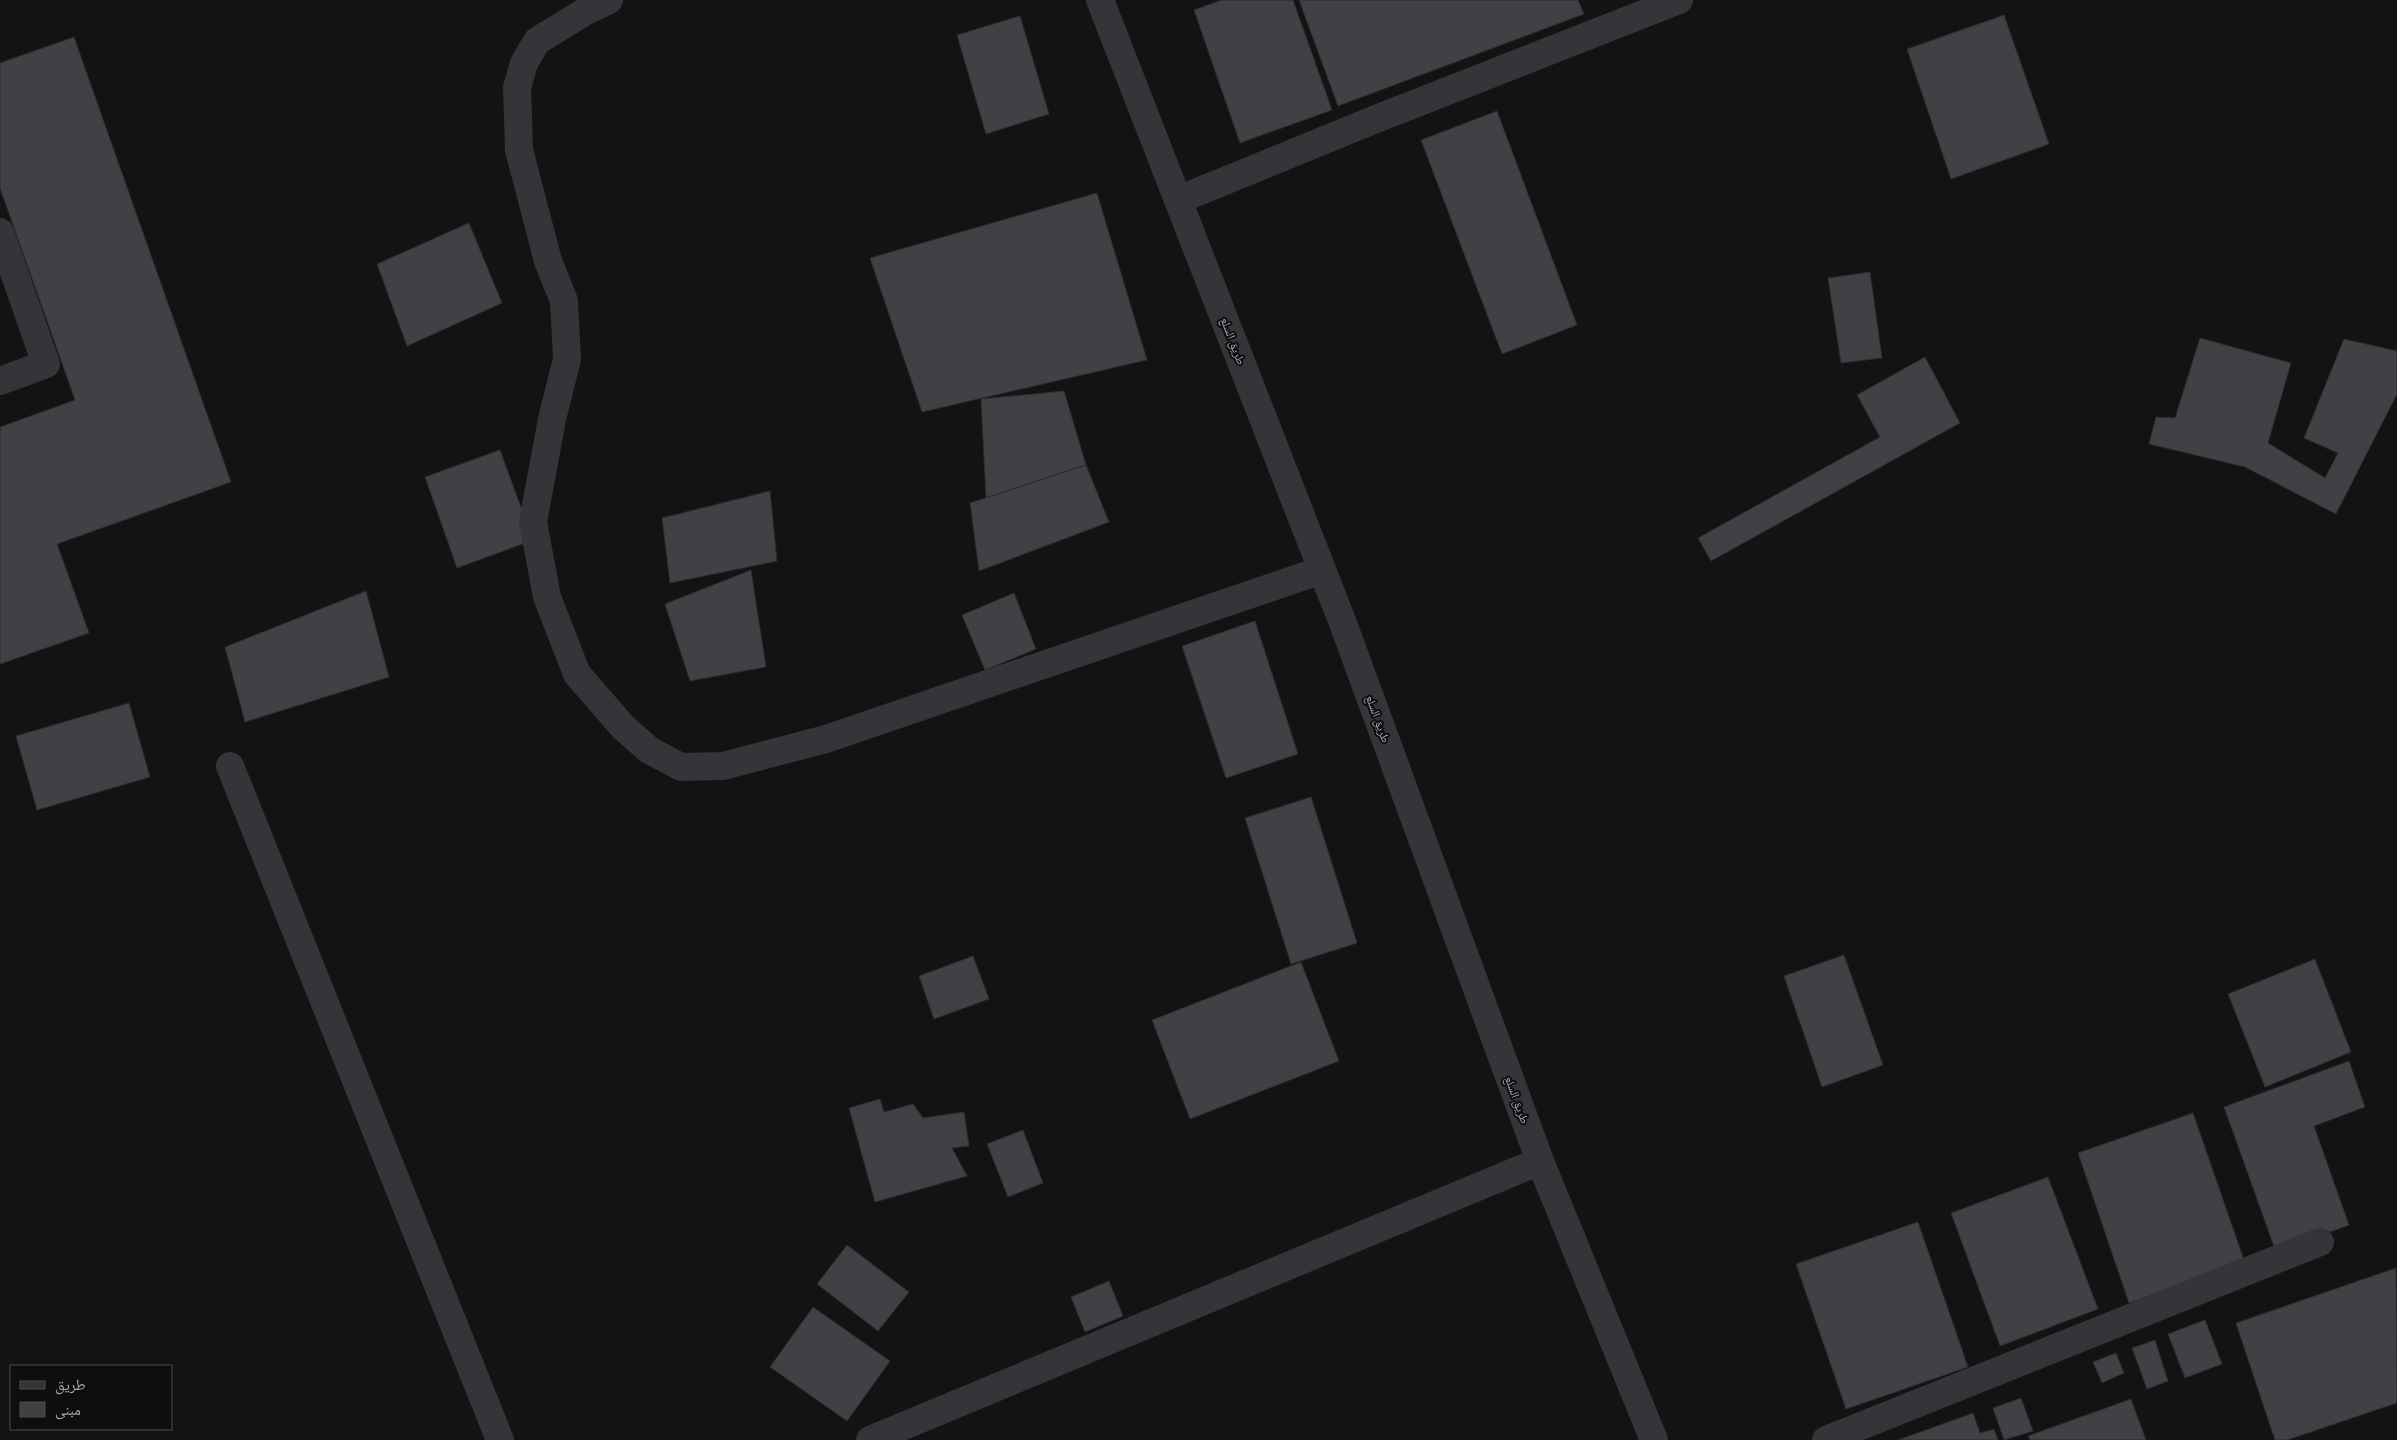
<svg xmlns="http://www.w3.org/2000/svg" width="2397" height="1440" font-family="Figtree,'Noto Naskh Arabic',sans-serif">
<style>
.building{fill:#3f4144;stroke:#2d2d30}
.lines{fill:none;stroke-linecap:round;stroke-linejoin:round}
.minor{stroke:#343539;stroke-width:28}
.tertiary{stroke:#343539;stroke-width:28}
.labels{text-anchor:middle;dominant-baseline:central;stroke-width:4;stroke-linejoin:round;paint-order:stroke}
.street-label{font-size:12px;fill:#a4abb5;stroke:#0e0e0f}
</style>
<rect width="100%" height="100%" fill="#131314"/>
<g class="building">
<path d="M1222,0h71l39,110 -92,33 -46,-133z"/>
<path d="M1299,0h279l6,14 -246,92z"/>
<path d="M2004,15l45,129 -98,35 -44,-130z"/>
<path d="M1020,16l29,98 -63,20 -29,-99z"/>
<path d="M74,37l157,445 -174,62 32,89 -89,31v-237l75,-27 -75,-212v-125z"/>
<path d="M1497,111l80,214 -75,29 -81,-214z"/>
<path d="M1097,193l50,167 -225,52 -52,-154z"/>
<path d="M469,223l33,80 -95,43 -30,-82z"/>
<path d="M1870,272l12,86 -41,5 -13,-85z"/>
<path d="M2200,338l91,25 -23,80 57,35 13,-25 -34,-15 40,-99 53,12v43l-61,120 -91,-47 -96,-23 7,-27 19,1z"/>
<path d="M1925,357l35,66 -249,138 -13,-23 182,-101 -23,-42z"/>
<path d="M1064,391l22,74 -100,33 -5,-99z"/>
<path d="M500,450l33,90 -76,28 -32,-91z"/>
<path d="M1086,465l23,57 -130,49 -9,-68z"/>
<path d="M770,491l7,70 -107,22 -8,-65z"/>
<path d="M751,570l15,97 -76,14 -25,-77z"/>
<path d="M366,591l23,86 -144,45 -20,-75z"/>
<path d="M1014,593l22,56 -51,21 -23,-55z"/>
<path d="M1255,621l43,133 -72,24 -44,-132z"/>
<path d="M129,703l21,74 -113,33 -21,-74z"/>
<path d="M1311,797l46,146 -66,21 -46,-146z"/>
<path d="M1844,955l39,110 -61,22 -38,-111z"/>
<path d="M973,956l16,43 -55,20 -15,-43z"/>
<path d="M2315,959l36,93 -86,35 -37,-93z"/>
<path d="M1301,962l38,99 -149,58 -38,-99z"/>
<path d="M2349,1061l16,46 -51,19 35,99 -73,27 -52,-145z"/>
<path d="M880,1099l4,13 29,-8 10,14 41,-6 5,34 -17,2 15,28 -92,26 -26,-94z"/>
<path d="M2193,1113l52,150 -116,40 -51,-150z"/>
<path d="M1023,1130l20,53 -35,14 -21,-53z"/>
<path d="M2048,1177l50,132 -98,37 -49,-133z"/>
<path d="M1918,1222l50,145 -122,42 -50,-145z"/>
<path d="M847,1245l62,47 -31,39 -61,-47z"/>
<path d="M2396,1268l1,135 -110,37h-12l-39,-117z"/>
<path d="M1109,1281l14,35 -38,16 -14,-35z"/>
<path d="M813,1307l77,54 -43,60 -77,-54z"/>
<path d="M2205,1320l17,44 -37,14 -17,-44z"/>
<path d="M2155,1340l13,41 -21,8 -15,-41z"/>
<path d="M2116,1353l8,20 -22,10 -9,-21z"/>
<path d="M2021,1398l12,33 -29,9 -11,-32z"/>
<path d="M2131,1399l15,41h-116l-2,-4z"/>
<path d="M1973,1413l7,20 14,-4 4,11h-100z"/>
</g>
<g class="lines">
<g class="minor">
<path d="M609,0l-23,11 -49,30 -13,22 -7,25 2,62 29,111 16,40 3,58 -15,60 -19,103 14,75 30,77 46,53 26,23 32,17 42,-1 103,-27 496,-169"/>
<path d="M1178,200l198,-81 303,-119"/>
<path d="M0,232l46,132 -46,17"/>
<path d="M230,766l270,674"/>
<path d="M870,1440l670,-279"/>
<path d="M1826,1440l494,-198"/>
</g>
<path class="tertiary" d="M1100,0l244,626 196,535 114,279"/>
</g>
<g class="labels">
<g class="street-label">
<text transform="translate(1233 341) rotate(69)">طريق السلع</text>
<text transform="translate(1378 719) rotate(70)">طريق السلع</text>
<text transform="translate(1517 1100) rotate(70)">طريق السلع</text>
</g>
</g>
<rect x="10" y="1365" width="162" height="65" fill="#0e0e0f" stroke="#4a4d51"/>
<rect x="20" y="1381" width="25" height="8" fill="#343539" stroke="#4a4d51"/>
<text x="55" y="1390" font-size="15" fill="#a4abb5">طريق</text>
<rect x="20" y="1402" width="25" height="15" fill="#3f4144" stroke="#4a4d51"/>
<text x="55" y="1415" font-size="15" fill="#a4abb5">مبنى</text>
</svg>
